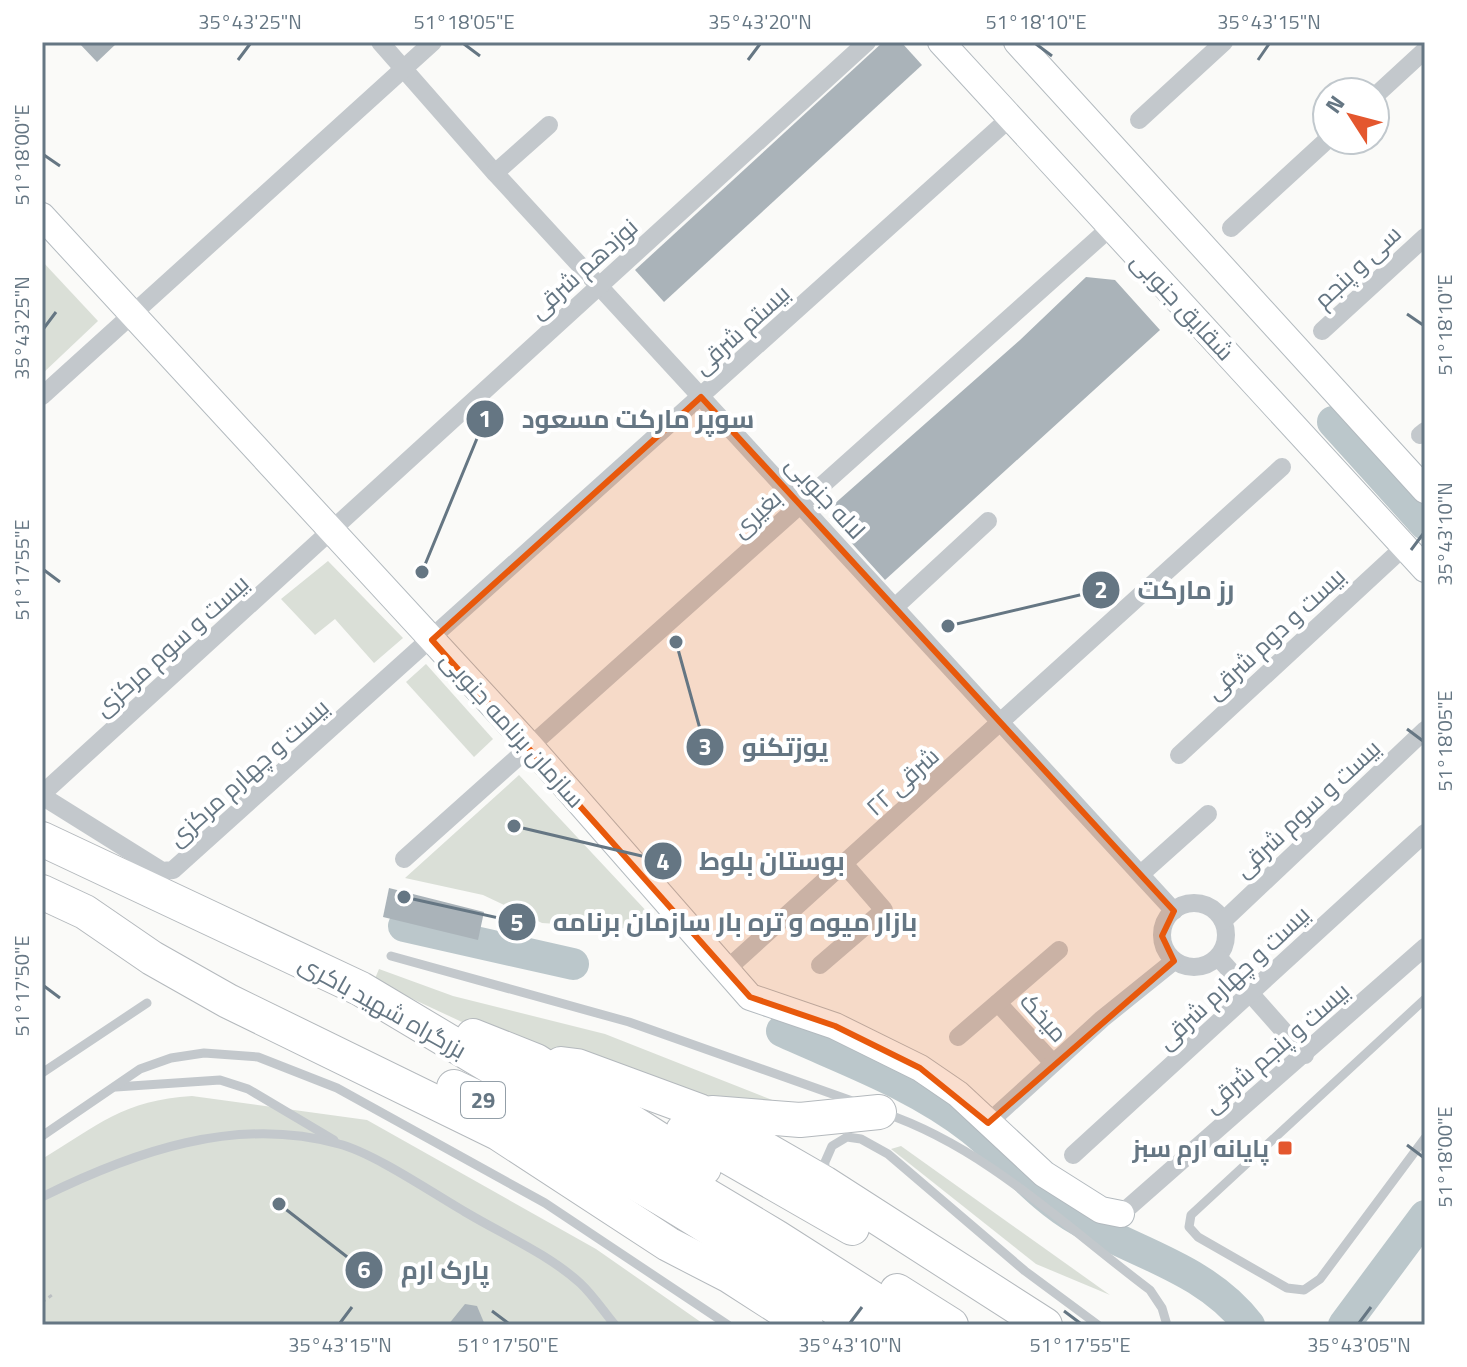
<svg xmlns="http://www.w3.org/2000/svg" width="1467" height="1367" font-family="'Titillium Web',Cairo,sans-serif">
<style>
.green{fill:#dadfd7}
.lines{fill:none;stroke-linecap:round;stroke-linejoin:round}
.river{stroke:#bbc7cb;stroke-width:32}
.building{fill:#aab3b9}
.secondary-casing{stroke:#b3babf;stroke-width:28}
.highway-casing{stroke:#b4b9bd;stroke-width:36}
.path{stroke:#bbbfc2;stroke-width:3;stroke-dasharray:4 4;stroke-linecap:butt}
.lane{stroke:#c3c8cc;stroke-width:9}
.street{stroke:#c3c8cc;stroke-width:18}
.secondary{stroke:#fff;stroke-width:26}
.highway{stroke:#fff;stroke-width:34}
.marked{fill:#e8590c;fill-opacity:0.2;stroke:#e8590c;stroke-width:6;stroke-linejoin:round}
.ticks{fill:none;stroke:#657683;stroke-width:3}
.poi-dot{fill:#e4572e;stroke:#fff;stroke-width:3}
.labels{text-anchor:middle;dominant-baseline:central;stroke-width:8;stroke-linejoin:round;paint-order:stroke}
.shield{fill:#fff;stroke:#939fa8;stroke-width:2}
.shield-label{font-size:22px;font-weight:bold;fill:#657683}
.street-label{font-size:24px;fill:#657683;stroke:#fff}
.poi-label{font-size:24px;font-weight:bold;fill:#657683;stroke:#fff;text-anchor:end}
.leader{fill:none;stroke:#657683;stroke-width:3}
.callout-dot{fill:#657683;stroke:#fff;stroke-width:3}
.mark-label{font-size:24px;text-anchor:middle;font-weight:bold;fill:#fff}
.callout-label{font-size:26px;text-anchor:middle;font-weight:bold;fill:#657683;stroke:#fff;stroke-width:8;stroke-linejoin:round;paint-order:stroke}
.neatline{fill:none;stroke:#657683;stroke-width:3}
.ticks-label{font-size:20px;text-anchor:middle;fill:#657683}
</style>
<rect width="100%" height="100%" fill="#fafaf8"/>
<g class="green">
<path d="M42,261l56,60 -56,53z"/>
<path d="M328,561l75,77 -29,25 -39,-44 -20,16 -34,-36z"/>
<path d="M426,664l67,75 -19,18 -68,-75z"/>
<path d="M519,775l146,156 -123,-8 -59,-28 -78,-17z"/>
<path d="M379,969l74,27 152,38 180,71 -14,10 -279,-79 -118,-55z"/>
<path d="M192,1096l175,24 229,129 109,76h-663v-166c56,-34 82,-59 150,-63z"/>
<path d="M901,1146l209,149 -74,-31 -145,-115z"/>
</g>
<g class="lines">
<g class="river">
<path d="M1333,422l92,102"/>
<path d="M404,926l169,38"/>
<path d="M782,1031c66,30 132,53 190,98 37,29 66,68 107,91 59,34 127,49 170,105"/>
<path d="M1344,1325l81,-109"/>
</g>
</g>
<g class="building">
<path d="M78,42h40l-21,20z"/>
<path d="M883,42l19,1 20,22 -258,237 -29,-32z"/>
<path d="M1086,277l29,3 45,50 -275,250 -56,-62 3,-12 188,-166z"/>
<path d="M389,888l95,24 -6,28 -95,-23z"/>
<path d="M465,1304l12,2 8,19h-37z"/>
</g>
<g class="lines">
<g class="secondary-casing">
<g id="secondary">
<path d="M941,42l484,527"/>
<path d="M1017,42l408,448"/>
<path d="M42,216l489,531 219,250 85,29 85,42 38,26 86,80 57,36 20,4"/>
</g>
</g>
<g class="highway-casing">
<g id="highway">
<path d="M42,839l319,150 415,248 138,88"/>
<path d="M42,892l43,20 67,46 76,43 270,132 170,111 62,32 76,49"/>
<path d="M473,1036l63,25 168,107"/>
<path d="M561,1064l16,2 122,45 125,72 221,142"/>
<path d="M454,1087c143,66 275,152 407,238"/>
<path d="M712,1113l88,7 79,-8"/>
<path d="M683,1131l169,97"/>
<path d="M897,1291l54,34"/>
</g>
</g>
<path class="path" d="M42,1302l10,-7"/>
<g class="lane">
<path d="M391,956l238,66 226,80"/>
<path d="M1425,999l-234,216 -2,12 9,10 89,51 17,2 16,-11 105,-141"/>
<path d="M42,1073l105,-70"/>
<path d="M116,1087l104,-7 28,9 86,51"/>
<path d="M884,1113c101,34 182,114 266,177l12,18 5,17"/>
<path d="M42,1136l98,-67 31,-11 33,-5 54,4 79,31 208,115 183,122"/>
<path d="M824,1176l1,-14 7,-16 15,-9 14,2 27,15 137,117 73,54"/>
<path d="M42,1197c91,-45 194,-82 297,-53 35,9 95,50 128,69 37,22 81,41 113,70 13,12 24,29 35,42"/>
</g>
<g class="street">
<path d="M380,42l115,131 679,738"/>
<path d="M1375,96l50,-46"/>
<path d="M1139,120l85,-78"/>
<path d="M495,173l54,-48"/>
<path d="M1231,228l96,-88"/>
<path d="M1322,331l103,-94"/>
<path d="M42,396l391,-354"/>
<path d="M1420,435l5,-4"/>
<path d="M895,607l93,-86"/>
<path d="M1179,755l225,-208"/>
<path d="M42,794l825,-752"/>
<path d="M42,796l120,75 11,-1 837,-752"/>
<path d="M404,859l707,-632"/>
<path d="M1142,873l66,-59"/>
<circle cx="1194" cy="935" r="32"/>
<path d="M1223,921l202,-191"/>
<path d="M1218,957l87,98"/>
<path d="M820,965l64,-55 -39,-45"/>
<path d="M726,970l556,-503"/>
<path d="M998,1003l55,60"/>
<path d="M958,1037l101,-87"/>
<path d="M988,1123l114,-104 72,-58"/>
<path d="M1073,1155l352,-322"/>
<path d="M1121,1214l304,-267"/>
</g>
<use href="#secondary" class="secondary"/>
<use href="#highway" class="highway"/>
</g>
<path class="marked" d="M701,397l473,514 -12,25 12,25 -186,162 -68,-55 -85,-42 -85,-29 -318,-357z"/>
<path class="ticks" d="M464,44l16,12M1036,44l16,12M238,60l12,-16M748,60l12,-16M1258,60l11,-16M44,155l16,11M1407,314l16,11M44,328l12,-16M1411,550l12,-16M44,570l16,12M1407,729l16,12M44,986l16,12M1407,1145l16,12M492,1311l16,12M1064,1311l16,12M340,1323l12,-16M850,1323l12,-16M1359,1323l12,-16"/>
<rect class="poi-dot" x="1277" y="1140" width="16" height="16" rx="4"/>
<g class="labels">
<rect class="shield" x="461" y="1082" width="44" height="36" rx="6"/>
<g class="shield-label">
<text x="483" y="1100">29</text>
</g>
<g class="street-label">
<text transform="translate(1357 266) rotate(-43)">سی و پنجم</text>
<text transform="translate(583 268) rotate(-42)">نوزدهم شرقی</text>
<text transform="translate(1183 306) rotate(47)">شقایق جنوبی</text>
<text transform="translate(741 329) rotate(-42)">بیستم شرقی</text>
<text transform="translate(826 497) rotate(47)">لاله جنوبی</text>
<text transform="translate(756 513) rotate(-42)">بغیری</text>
<text transform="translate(1275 633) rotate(-43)">بیست و دوم شرقی</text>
<text transform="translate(171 645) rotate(-42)">بیست و سوم مرکزی</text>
<text transform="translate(513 729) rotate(48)">سازمان برنامه جنوبی</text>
<text transform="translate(248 772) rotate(-42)">بیست و چهارم مرکزی</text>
<text transform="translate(902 781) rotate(-42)">۲۲ شرقی</text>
<text transform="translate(1307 808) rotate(-43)">بیست و سوم شرقی</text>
<text transform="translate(1233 977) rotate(-43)">بیست و چهارم شرقی</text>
<text transform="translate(383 1006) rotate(29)">بزرگراه شهید باکری</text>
<text transform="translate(1044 1017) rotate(48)">میخک</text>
<text transform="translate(1276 1047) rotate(-41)">بیست و پنجم شرقی</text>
</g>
<g class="poi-label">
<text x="1269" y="1148">پایانه ارم سبز</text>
</g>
</g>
<path class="leader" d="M422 572L485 419M948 626L1101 590M676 642L705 747M514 826L663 861M404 897L517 922M279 1204L364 1270"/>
<g class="callout-dot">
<circle cx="422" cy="572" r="8"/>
<circle cx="948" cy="626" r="8"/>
<circle cx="676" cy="642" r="8"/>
<circle cx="514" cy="826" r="8"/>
<circle cx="404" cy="897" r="8"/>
<circle cx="279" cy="1204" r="8"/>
<circle cx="485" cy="419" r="20"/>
<circle cx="1101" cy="590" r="20"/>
<circle cx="705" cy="747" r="20"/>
<circle cx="663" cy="861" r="20"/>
<circle cx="517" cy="922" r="20"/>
<circle cx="364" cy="1270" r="20"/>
</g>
<g class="mark-label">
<text x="485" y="427">1</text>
<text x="1101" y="598">2</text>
<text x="705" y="755">3</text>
<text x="663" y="870">4</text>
<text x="517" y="931">5</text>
<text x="364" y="1278">6</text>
</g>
<g class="callout-label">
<text x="638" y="428">سوپر مارکت مسعود</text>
<text x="1186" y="599">رز مارکت</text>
<text x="785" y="756">یوزتکنو</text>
<text x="772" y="870">بوستان بلوط</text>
<text x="735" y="931">بازار میوه و تره بار سازمان برنامه</text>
<text x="445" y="1279">پارک ارم</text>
</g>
<rect width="1467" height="1367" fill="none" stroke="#ffffff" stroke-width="88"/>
<g transform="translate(1351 116) rotate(306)"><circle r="38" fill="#ffffff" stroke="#c1c8cd" stroke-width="2"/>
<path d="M0-6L14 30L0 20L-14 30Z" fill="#e4572e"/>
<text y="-12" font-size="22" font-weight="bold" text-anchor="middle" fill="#657683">N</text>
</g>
<rect x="44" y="44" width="1379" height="1279" class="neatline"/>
<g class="ticks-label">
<text x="250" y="29">35°43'25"N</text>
<text x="464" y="29">51°18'05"E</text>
<text x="760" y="29">35°43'20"N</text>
<text x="1036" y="29">51°18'10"E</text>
<text x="1269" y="29">35°43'15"N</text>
<text transform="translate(22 155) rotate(-90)" y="7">51°18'00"E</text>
<text transform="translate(1445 325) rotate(-90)" y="7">51°18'10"E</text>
<text transform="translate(22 328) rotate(-90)" y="7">35°43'25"N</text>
<text transform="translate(1445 534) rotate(-90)" y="7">35°43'10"N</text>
<text transform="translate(22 570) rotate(-90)" y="7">51°17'55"E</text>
<text transform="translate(1445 741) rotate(-90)" y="7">51°18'05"E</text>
<text transform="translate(22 986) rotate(-90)" y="7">51°17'50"E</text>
<text transform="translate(1445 1157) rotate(-90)" y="7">51°18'00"E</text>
<text x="340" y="1352">35°43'15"N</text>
<text x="508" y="1352">51°17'50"E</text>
<text x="850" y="1352">35°43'10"N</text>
<text x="1080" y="1352">51°17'55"E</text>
<text x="1359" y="1352">35°43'05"N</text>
</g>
</svg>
